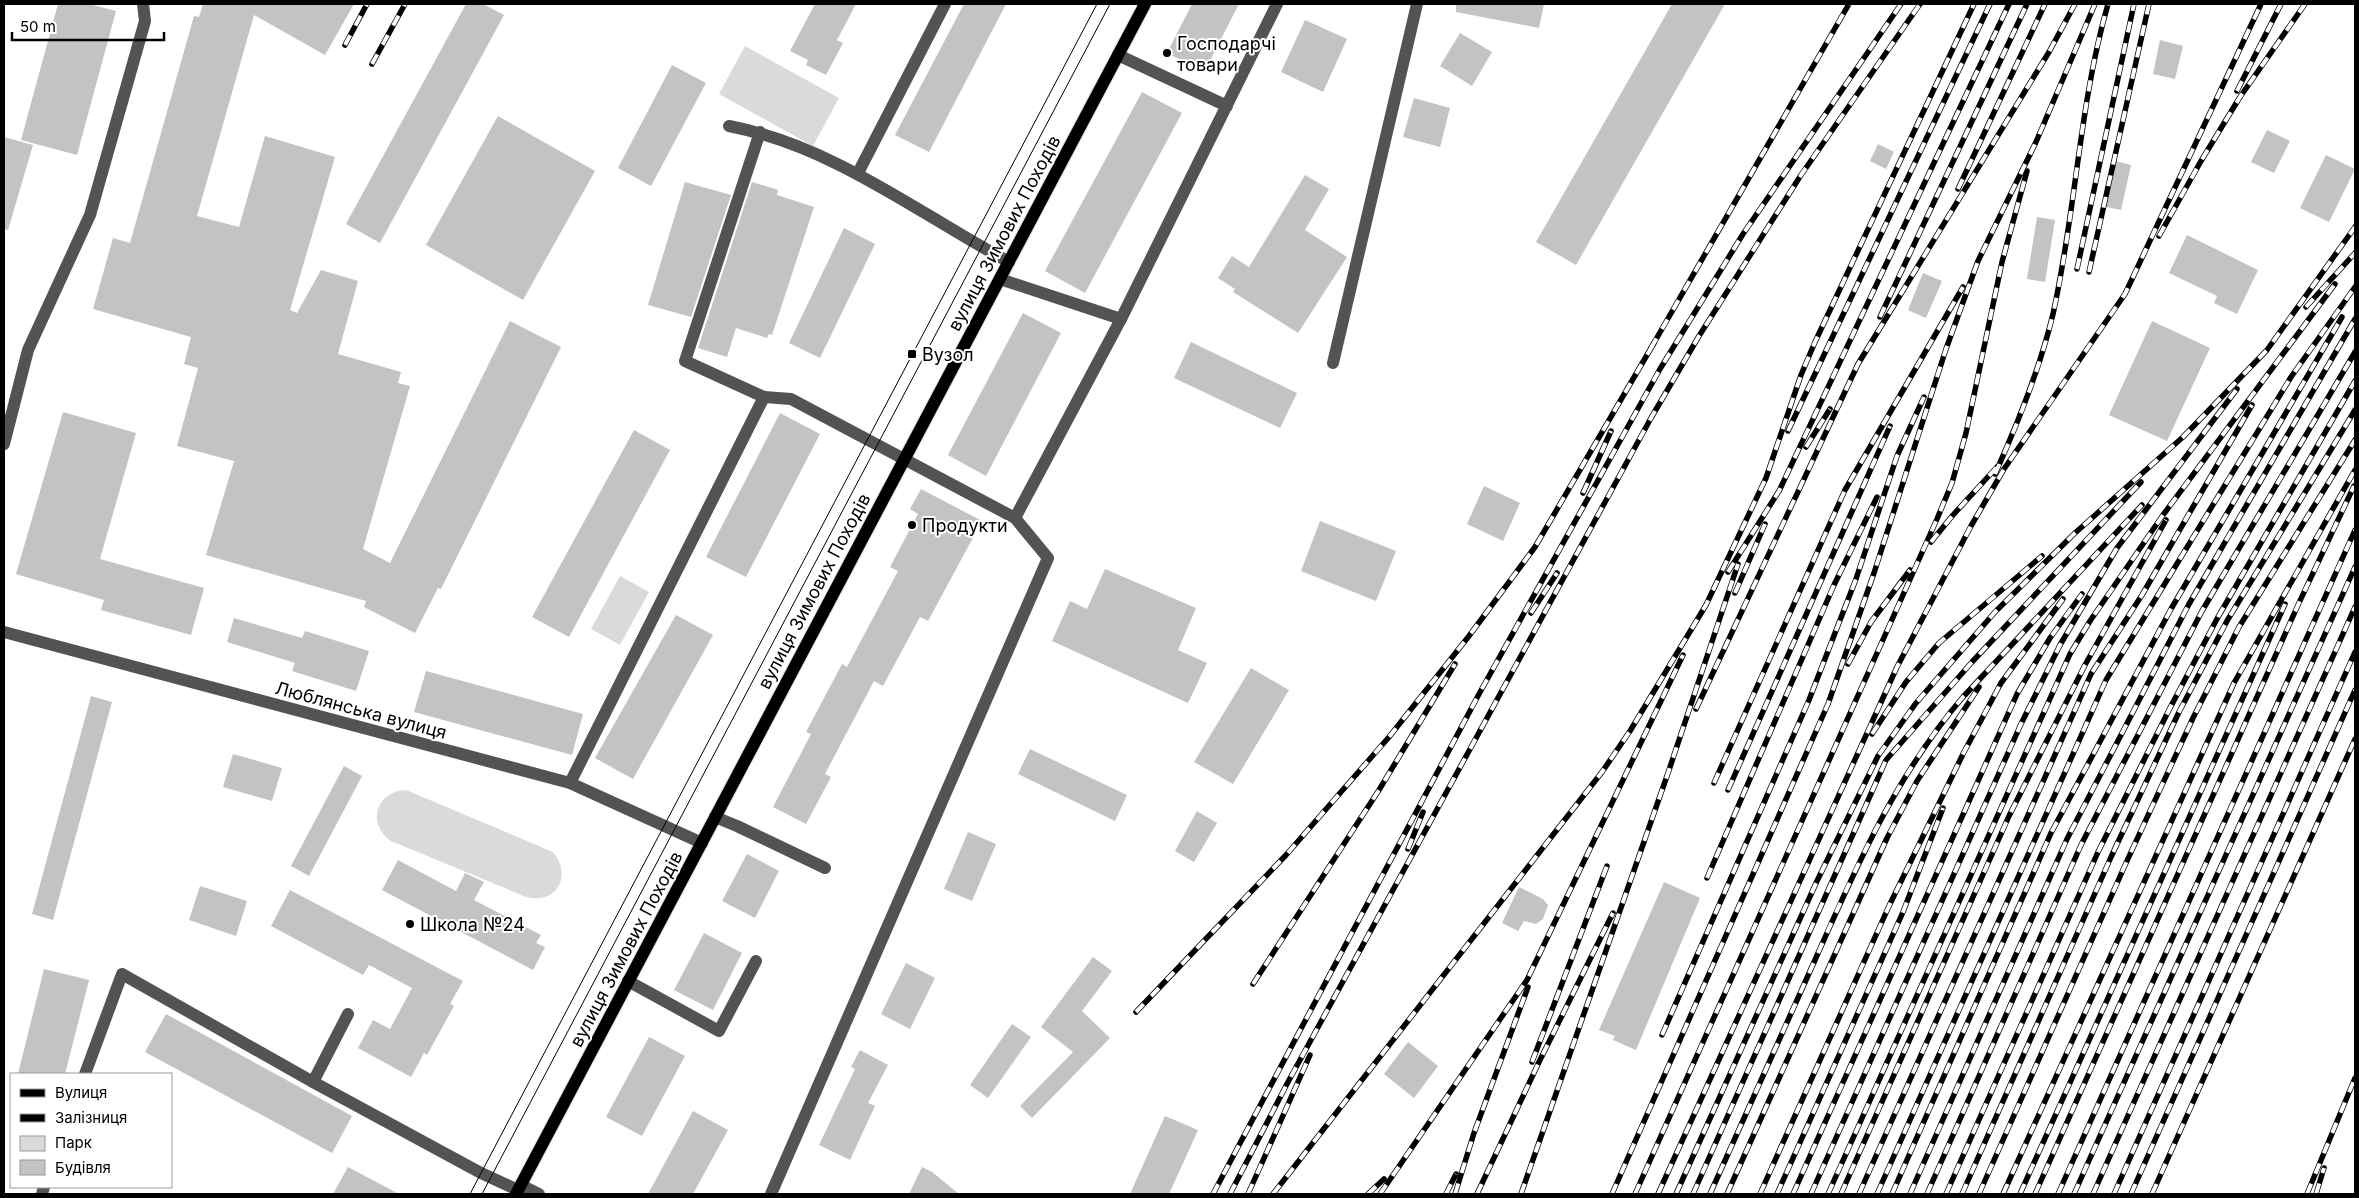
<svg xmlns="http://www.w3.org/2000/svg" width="2359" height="1198" font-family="Inter,sans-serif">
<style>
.green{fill:#dadada}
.building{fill:#c3c3c3}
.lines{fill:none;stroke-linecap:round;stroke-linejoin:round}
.major-casing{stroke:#dbdbdb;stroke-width:14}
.minor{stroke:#535353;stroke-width:12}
.major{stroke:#000;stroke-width:12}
.tram{stroke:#000;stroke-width:1}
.rail-casing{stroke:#000;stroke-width:5.5}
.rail{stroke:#fff;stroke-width:4;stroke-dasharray:11;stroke-linecap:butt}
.poi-dot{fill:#000;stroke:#fff;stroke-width:2}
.labels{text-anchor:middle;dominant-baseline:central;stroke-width:4;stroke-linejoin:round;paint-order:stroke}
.poi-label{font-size:18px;fill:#000;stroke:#fff;text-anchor:start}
.street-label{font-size:18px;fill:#000;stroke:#fff}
</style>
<rect width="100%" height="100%" fill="#fff"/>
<g class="green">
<path d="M745,46l94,52 -26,48 -94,-52z"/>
<path d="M620,576l29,16 -29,53 -29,-16z"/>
<path d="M406,790l147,62c20,24 3,53 -27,45l-135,-56c-25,-17 -15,-50 15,-51z"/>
</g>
<g class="building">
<path d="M58,4h31l27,7 -39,144 -56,-15z"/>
<path d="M203,4h151l-29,51 -71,-40 -57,201 42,11 26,-91 70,21 -45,153 7,3 24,-43 37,11 -20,73 63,18 -3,11 12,3 -47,163 27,14 120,-242 51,26 -120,242 -3,-1 -23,45 -51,-26 2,-6 -160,-46 28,-94 -57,-15 21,-78 -14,-4 7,-27 -98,-28 20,-71 17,5 64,-227 5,1z"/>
<path d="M466,4h17l21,11 -124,228 -34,-19z"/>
<path d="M815,4h41l-19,36 6,3 -17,32 -20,-10 2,-5 -18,-9z"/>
<path d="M964,4h42l-77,148 -34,-17z"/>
<path d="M1192,4h47l-35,68 -37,-19z"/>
<path d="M1456,4h88l-5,24 -83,-16z"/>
<path d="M1672,4h53l-149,261 -40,-23z"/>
<path d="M1305,20l42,19 -24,53 -42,-20z"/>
<path d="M1460,33l32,19 -20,34 -32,-20z"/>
<path d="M2160,40l23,6 -8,33 -22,-5z"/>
<path d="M672,65l34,18 -55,103 -33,-18z"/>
<path d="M1142,92l40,21 -97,180 -40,-22z"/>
<path d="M1414,98l36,10 -10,39 -37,-10z"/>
<path d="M498,116l97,55 -72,129 -97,-55z"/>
<path d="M2267,130l23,11 -16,32 -23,-11z"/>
<path d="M4,137l29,8 -25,85 -4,-1z"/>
<path d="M1878,144l16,8 -8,17 -16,-8z"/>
<path d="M2326,155l29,14 -26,53 -29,-14z"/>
<path d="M2112,160l19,5 -10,45 -19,-4z"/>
<path d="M1305,175l24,14 -24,41 42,27 -49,76 -65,-41 2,-3 -17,-11 14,-22 17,11z"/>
<path d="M685,182l46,13 -40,122 -43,-12z"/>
<path d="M752,182l26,8 -1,5 37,12 -42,128 -3,-1 -2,4 -31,-10 -9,29 -29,-9z"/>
<path d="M2037,217l18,3 -10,62 -18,-3z"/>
<path d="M844,228l31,16 -55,114 -31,-15z"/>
<path d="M2187,235l71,35 -21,44 -23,-11 3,-7 -48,-23z"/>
<path d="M1923,273l19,8 -16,37 -18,-8z"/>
<path d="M1023,313l38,20 -75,143 -38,-21z"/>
<path d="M2152,321l58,27 -43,93 -58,-26z"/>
<path d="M1191,342l106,51 -17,35 -106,-50z"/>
<path d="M63,412l73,21 -36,126 104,29 -13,47 -90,-25 3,-10 -88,-26z"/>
<path d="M780,413l40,21 -74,143 -40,-20z"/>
<path d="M634,430l36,20 -101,187 -37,-20z"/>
<path d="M1484,486l36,17 -17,38 -36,-17z"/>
<path d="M921,489l61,32 -54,100 -8,-4 -37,69 -9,-5 -49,93 6,3 -25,47 -33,-17 38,-73 -5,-2 36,-68 5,3 51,-96 -8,-4 28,-53 -8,-5z"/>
<path d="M1320,521l76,30 -20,50 -75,-30z"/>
<path d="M1105,569l91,39 -18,42 29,13 -19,40 -136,-62 18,-40 17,8z"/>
<path d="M676,615l37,20 -80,144 -38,-21z"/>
<path d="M234,618l68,20 3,-7 64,20 -13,40 -64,-20 3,-8 -68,-21z"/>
<path d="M1251,668l38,22 -56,94 -39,-22z"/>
<path d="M426,671l157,43 -11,41 -158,-43z"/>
<path d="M91,696l21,6 -59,218 -21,-6z"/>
<path d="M1030,749l97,46 -12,26 -97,-47z"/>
<path d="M233,754l49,14 -10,33 -49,-14z"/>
<path d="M344,766l18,10 -53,100 -18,-10z"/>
<path d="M1197,811l20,12 -23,39 -19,-11z"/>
<path d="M968,832l28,12 -24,57 -28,-12z"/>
<path d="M747,854l32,17 -24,47 -33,-17z"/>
<path d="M398,860l58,31 9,-18 19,9 -10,18 67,35 -5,8 9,4 -12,23 -151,-80z"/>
<path d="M1664,882l36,16 -64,152 -23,-10 2,-4 -16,-6z"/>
<path d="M200,886l47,15 -11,35 -47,-16z"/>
<path d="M1519,887l24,12 5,6 -5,14 -7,5 -12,-3 -6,10 -16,-8z"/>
<path d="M290,890l173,91 -13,23 4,2 -27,49 -3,-2 -13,24 -53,-29 15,-28 17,9 22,-41 -43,-23 -6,10 -92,-49z"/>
<path d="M704,933l38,20 -29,57 -39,-20z"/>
<path d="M1093,957l19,14 -30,40 28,27 -78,80 -12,-12 53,-54 -32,-25z"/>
<path d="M906,963l29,15 -25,51 -29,-15z"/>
<path d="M44,969l45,11 -24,94h-47z"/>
<path d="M166,1014l186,102 -20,37 -187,-101z"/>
<path d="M1012,1024l19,13 -43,61 -18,-13z"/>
<path d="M649,1037l36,19 -43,80 -36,-19z"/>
<path d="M1408,1042l30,24 -24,32 -30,-24z"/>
<path d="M860,1050l28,15 -20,38 7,3 -25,54 -31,-15 36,-76 -4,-2z"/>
<path d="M693,1111l35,19 -35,64h-45z"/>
<path d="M1165,1116l33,14 -29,64h-39z"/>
<path d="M348,1167l51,27h-66z"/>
<path d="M922,1167l10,5 27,22h-50z"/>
</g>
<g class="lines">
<g class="major-casing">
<path id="major" d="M516,1194l629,-1190"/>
</g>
<g class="minor">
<path d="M1118,55l109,51"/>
<path d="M729,126c104,20 189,87 280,136"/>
<path d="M858,173l87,-169"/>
<path d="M1000,279l121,40"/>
<path d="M1333,363l84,-359"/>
<path d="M764,397l27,2 224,119"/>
<path d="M4,444l24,-94 62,-135 55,-194 -2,-17"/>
<path d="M4,632l566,151 132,60"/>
<path d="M570,783l194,-386 -79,-36 75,-229"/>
<path d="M715,817l22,9 88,42"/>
<path d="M628,981l91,50 37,-70"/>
<path d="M85,1074l37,-100 191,108 168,91 37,17"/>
<path d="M313,1082l35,-68"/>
<path d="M521,1185l18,9"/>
<path d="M42,1194l2,-7"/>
<path d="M771,1194l277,-636 -33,-40 106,-199 156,-315"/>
</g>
<use href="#major" class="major"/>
<g class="tram">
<path d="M470,1194l627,-1190"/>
<path d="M482,1194l628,-1190"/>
</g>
<g class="rail-casing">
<g id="rail">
<path d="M345,45l22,-41"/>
<path d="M372,64l33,-60"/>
<path d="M2237,91l44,-87"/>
<path d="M1958,189l87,-185"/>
<path d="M2159,236l42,-75 39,-64 65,-93"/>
<path d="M2077,269l57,-265"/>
<path d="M2089,272l60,-268"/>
<path d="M2306,307l49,-54"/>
<path d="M1880,317l147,-313"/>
<path d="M1651,348l198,-344"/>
<path d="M1788,431l202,-427"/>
<path d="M1806,447l24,-38"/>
<path d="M1995,474c23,-51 45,-106 58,-160 23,-103 26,-209 55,-310"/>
<path d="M1583,493l28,-62"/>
<path d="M1931,542l22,-27 44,-48"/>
<path d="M1728,572l51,-81 230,-487"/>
<path d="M1735,593l30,-69"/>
<path d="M1531,613l26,-40"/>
<path d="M1848,664l23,-42 39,-52"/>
<path d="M1696,709l162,-345 191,-312 26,-48"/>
<path d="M1872,734l34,-52 33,-39 103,-87"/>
<path d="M1714,783l131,-293 118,-203"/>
<path d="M1728,790l162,-364"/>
<path d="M1408,849l15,-37"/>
<path d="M1707,878l127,-293 43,-88"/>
<path d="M1253,984l126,-194 76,-126"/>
<path d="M1136,1012l150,-157 103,-118 80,-101 66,-89 119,-204"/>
<path d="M1662,1035l147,-335 47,-121 41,-123 27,-59"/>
<path d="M1532,1062l75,-196"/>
<path d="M1213,1194l266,-500 181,-325 83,-135 158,-230"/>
<path d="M1230,1194l58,-112 363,-664 48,-82 102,-161 119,-171"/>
<path d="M1248,1194l62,-139"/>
<path d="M1273,1194l329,-422 28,-41 76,-126 60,-127 35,-103 14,-33 159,-338"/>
<path d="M1368,1194l16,-15"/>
<path d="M1380,1194l147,-214 156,-325"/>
<path d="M1446,1194l10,-20"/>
<path d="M1455,1194l19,-61 54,-146"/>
<path d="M1477,1194l62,-132 74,-149"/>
<path d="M1521,1194l147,-421 70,-209"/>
<path d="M1612,1194l216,-490 46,-131 72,-224 32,-88 58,-119 59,-138"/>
<path d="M1635,1194l302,-675 15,-36 14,-50 36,-171 25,-91"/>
<path d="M1658,1194l239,-527 74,-141 33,-57 121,-175 136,-290"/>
<path d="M1676,1194l141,-313 61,-125 38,-53 79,-91 80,-79 108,-96 84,-87 88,-123"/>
<path d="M1693,1194l193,-434 86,-98 169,-180"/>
<path d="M1710,1194c35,-78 70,-156 105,-234 41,-93 81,-185 148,-263l179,-192"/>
<path d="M1727,1194l160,-356 30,-57 62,-94"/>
<path d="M1760,1194l129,-288 75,-154 37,-69 62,-84"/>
<path d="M1777,1194l126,-282 40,-104"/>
<path d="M1793,1194l224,-500 33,-56 32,-44"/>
<path d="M1811,1194l210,-470 39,-79 57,-97 120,-159"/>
<path d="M1828,1194l242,-540 20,-33 73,-106 172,-231"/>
<path d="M1841,1194l168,-378 76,-151 81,-145"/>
<path d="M1859,1194l232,-520 51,-79 110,-190"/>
<path d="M1877,1194l229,-514 185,-303 64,-90"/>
<path d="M1892,1194l159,-361 120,-224 171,-292"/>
<path d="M1910,1194l157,-355 122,-235 166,-285"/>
<path d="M1927,1194l154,-349 121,-234 153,-259"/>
<path d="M1946,1194l152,-342 72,-144 48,-91 137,-236"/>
<path d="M1962,1194l149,-337 68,-145 48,-91 128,-211"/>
<path d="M1979,1194l147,-331 67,-145 46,-91 116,-187"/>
<path d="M2003,1194l231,-511 121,-213"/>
<path d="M2020,1194l265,-590"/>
<path d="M2035,1194l263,-589 56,-119"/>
<path d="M2058,1194l297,-664"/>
<path d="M2074,1194l281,-627"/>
<path d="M2093,1194l262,-587"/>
<path d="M2114,1194l241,-542"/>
<path d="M2131,1194l224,-504"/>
<path d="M2152,1194l203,-455"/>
<path d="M2307,1194l48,-116"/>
<path d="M2316,1194l8,-26"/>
</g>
</g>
<use href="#rail" class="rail"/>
</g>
<g class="poi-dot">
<circle cx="1167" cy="53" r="5"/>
<rect x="907" y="349" width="10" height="10" rx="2.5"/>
<circle cx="912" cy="525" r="5"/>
<circle cx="410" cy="924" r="5"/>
</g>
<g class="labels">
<g class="poi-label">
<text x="1177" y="43">Господарчі<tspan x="1177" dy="21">товари</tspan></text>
<text x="922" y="354">Вузол</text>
<text x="922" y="525">Продукти</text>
<text x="420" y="924">Школа №24</text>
</g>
<g class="street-label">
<text transform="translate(1004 233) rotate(-62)">вулиця Зимових Походів</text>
<text transform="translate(814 591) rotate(-62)">вулиця Зимових Походів</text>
<text transform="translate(361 710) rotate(15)">Люблянська вулиця</text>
<text transform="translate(626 949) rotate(-62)">вулиця Зимових Походів</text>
</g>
</g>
<rect width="2359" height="1198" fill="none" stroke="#000000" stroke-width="10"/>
<rect x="10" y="1073" width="162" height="115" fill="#ffffff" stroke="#999999"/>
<rect x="20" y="1089" width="25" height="8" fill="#000000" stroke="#999999"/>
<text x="55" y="1098" font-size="15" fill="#000000">Вулиця</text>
<rect x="20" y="1114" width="25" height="8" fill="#000000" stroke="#999999"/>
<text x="55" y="1123" font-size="15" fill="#000000">Залізниця</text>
<rect x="20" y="1136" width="25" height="15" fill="#dadada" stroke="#999999"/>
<text x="55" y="1148" font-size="15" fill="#000000">Парк</text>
<rect x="20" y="1160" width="25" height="15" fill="#c3c3c3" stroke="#999999"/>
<text x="55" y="1173" font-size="15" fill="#000000">Будівля</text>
<path d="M12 32v8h152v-8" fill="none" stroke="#000000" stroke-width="2.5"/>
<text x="20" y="32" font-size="15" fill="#000000" stroke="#ffffff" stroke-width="4" paint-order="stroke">50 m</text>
</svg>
